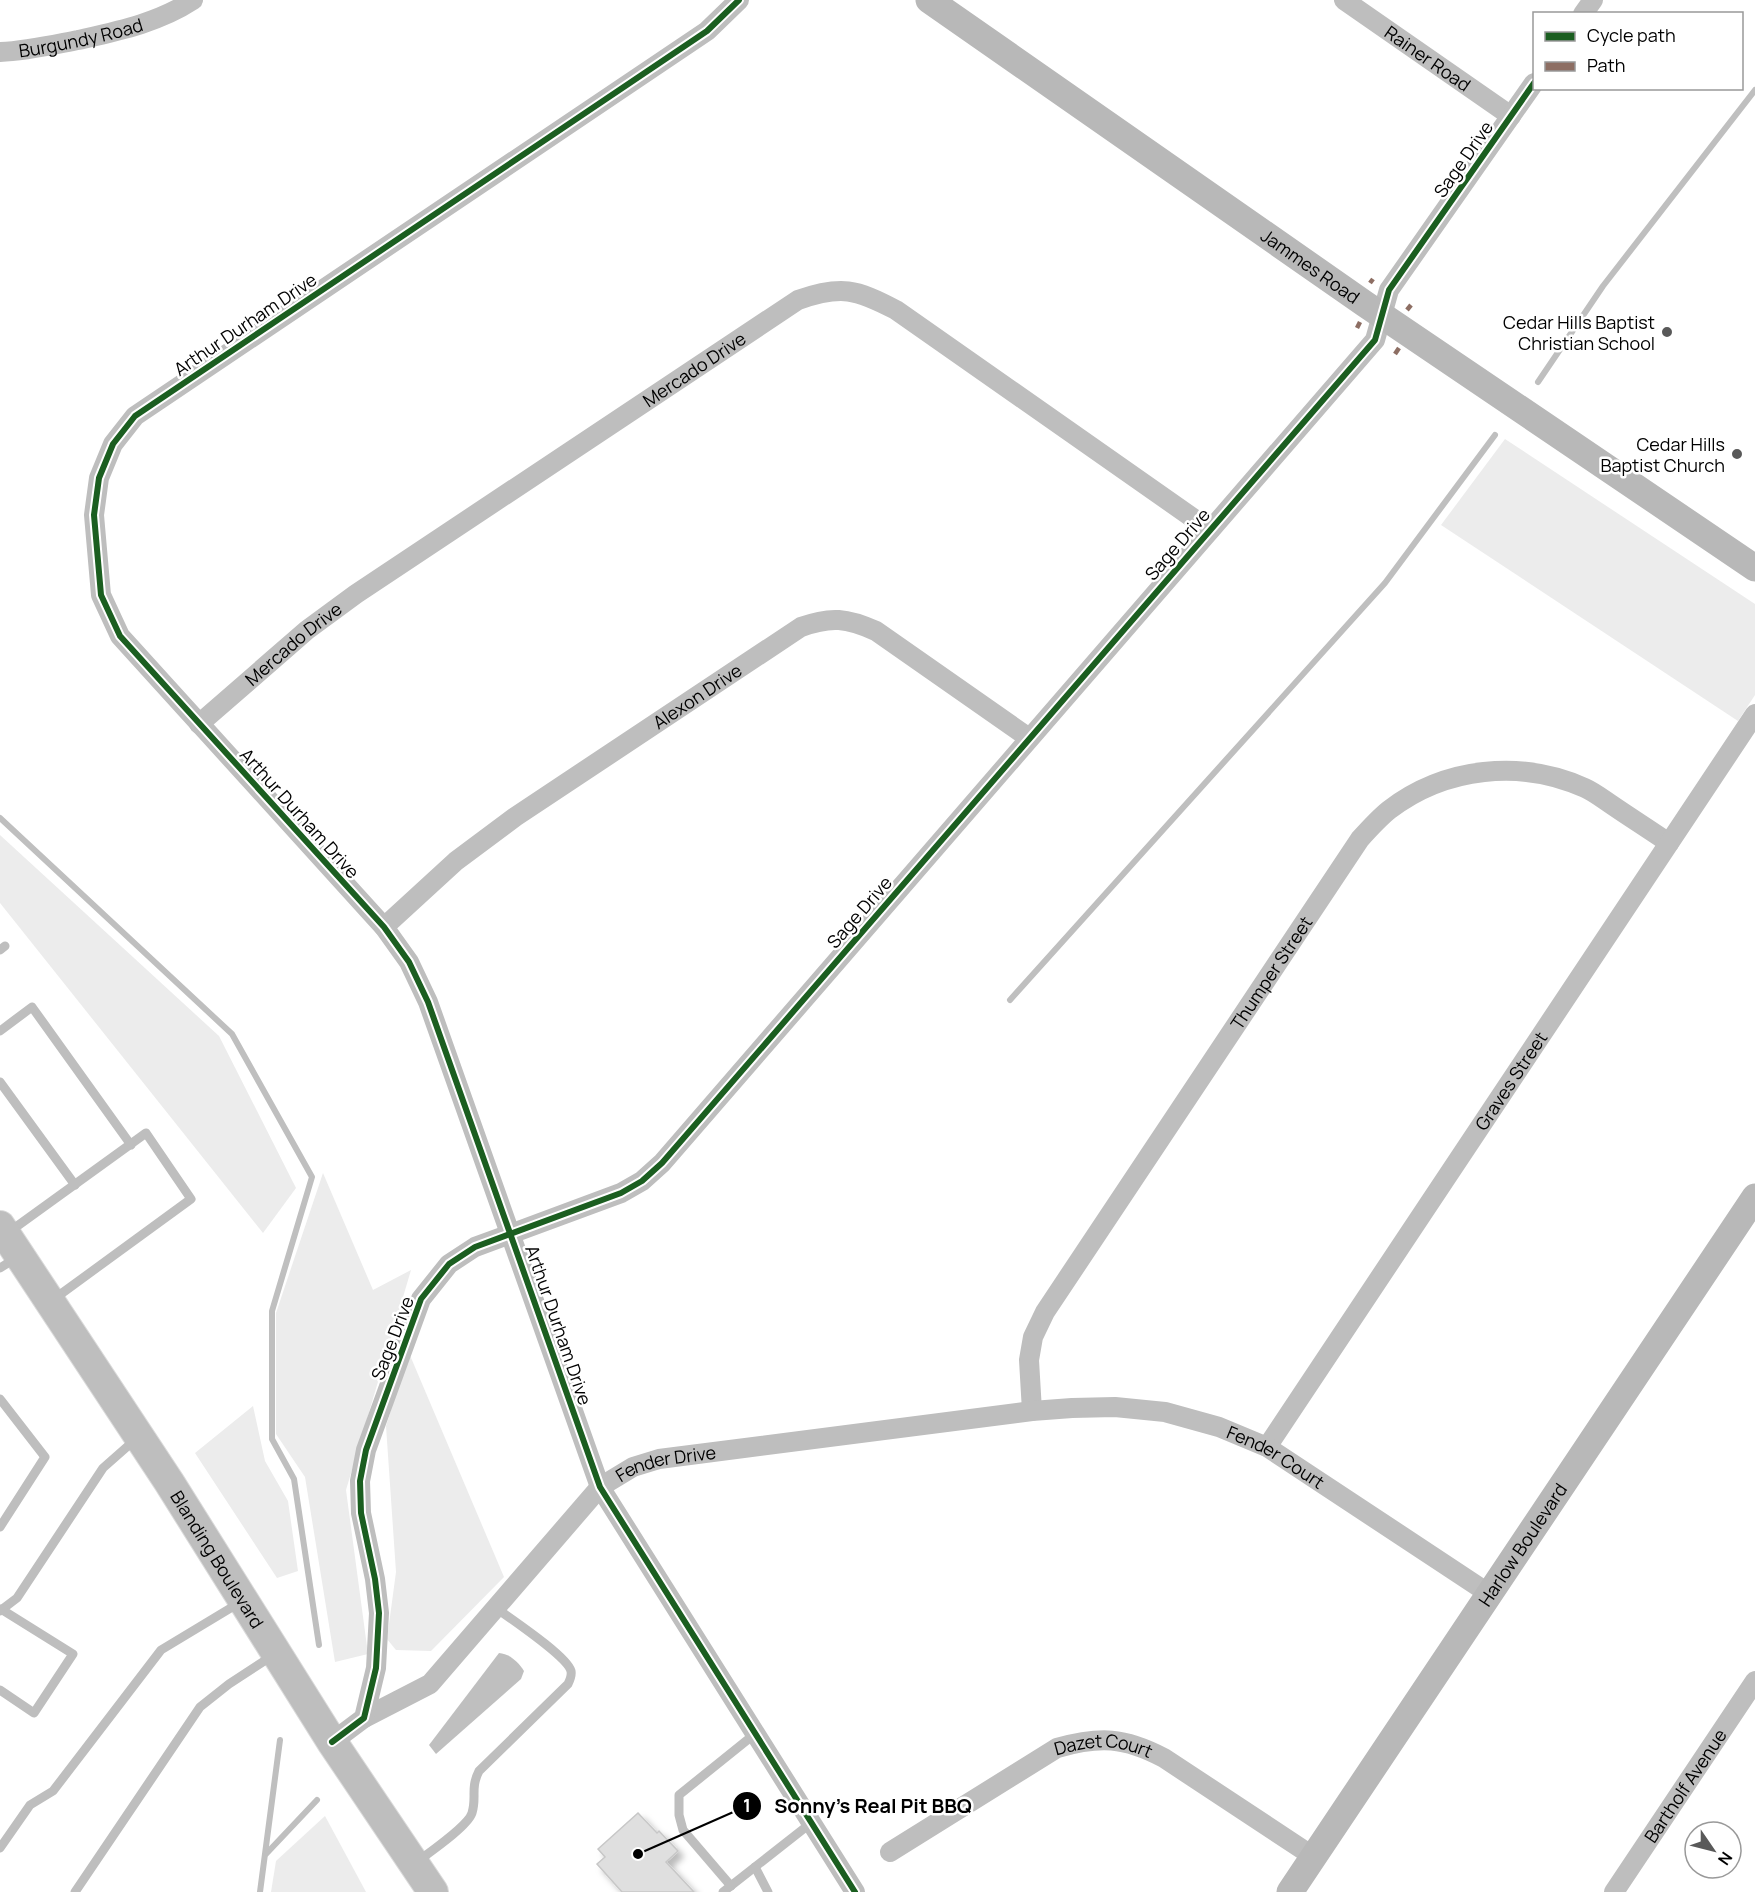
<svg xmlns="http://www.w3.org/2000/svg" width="1755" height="1892" font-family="Manrope,sans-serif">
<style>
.green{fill:#ececec}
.water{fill:#bfbfbf}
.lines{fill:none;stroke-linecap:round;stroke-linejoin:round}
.stream{stroke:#bfbfbf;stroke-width:6}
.building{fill:#dfdfdf;stroke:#c7c7c7;stroke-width:1.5;filter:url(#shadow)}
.primary-casing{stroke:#dbdbdb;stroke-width:32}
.lane{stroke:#bebebe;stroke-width:9}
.street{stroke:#bebebe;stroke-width:20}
.secondary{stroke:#b8b8b8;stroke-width:27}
.primary{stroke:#bebebe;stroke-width:30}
.quiet{stroke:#8d6e63;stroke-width:4.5;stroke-dasharray:9 4.5;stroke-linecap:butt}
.cycleway-casing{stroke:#fff;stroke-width:10}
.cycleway{stroke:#1b5e20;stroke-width:6}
.poi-dot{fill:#595959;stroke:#fff;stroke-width:2}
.labels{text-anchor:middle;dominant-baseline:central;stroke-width:5;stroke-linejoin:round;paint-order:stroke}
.street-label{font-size:18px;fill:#000;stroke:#fff}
.poi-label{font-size:18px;fill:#000;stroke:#fff;text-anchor:end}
.leader{fill:none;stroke:#000;stroke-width:2}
.callout-dot{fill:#000;stroke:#fff;stroke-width:2}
.mark-label{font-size:18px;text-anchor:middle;font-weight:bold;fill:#fff}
.callout-label{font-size:20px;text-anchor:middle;font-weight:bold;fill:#000;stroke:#fff;stroke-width:5;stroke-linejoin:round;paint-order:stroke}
</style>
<defs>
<filter id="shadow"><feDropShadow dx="5.5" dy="5.5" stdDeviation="3" flood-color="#0004"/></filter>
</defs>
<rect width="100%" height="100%" fill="#fff"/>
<g class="green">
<path d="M1505,439l250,165v91l-17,26 -297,-196z"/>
<path d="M0,835l219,201 77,152 -33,45 -263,-330z"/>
<path d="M323,1173l50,117 38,-20 -65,220 22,164 -33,8 -30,-185 -29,-43v-121z"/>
<path d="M409,1353l95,224 -73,74 -35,-1 -9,-11 9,-67 -10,-146z"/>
<path d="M253,1406l12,55 23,40 10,70 -21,7 -82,-125z"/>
<path d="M325,1816l41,76h-95l5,-31z"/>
</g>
<path class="water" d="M499,1653c11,1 19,9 25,18l-3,8 -85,75 -7,-9z"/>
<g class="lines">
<g class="stream">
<path d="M1538,382l65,-96 152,-196"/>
<path d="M0,818l232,216 80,143 -40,134v128l22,40 25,166"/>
<path d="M1010,1000l375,-417 110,-148"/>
<path d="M266,1854l51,-54"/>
<path d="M260,1892l20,-152"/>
</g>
</g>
<path class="building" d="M638,1813l19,20 2,-2 19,20 -12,11 28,30h-72l-25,-28 8,-7 -7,-8z"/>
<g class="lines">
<g class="primary-casing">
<g id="primary">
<path id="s12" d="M0,1226l169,256 163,260 101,150"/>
</g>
</g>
<g class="lane">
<path d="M0,950l5,-4"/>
<path d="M0,1031l32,-24 99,138"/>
<path d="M0,1082l75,103"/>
<path d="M9,1232l137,-99 45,66 -137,100"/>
<path d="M0,1268l16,-10"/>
<path d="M0,1399l45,58 -45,70"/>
<path d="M0,1611l17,-13 86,-130 34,-30"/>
<path d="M0,1690l34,23 39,-59 -72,-45"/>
<path d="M0,1848l30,-43 23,-14 108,-141 78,-47"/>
<path d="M418,1861c12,-9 50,-35 54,-48 5,-16 -2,-24 7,-42l89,-87c2,-4 4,-8 3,-13 -4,-15 -60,-52 -75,-63"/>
<path d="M755,1867l13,25"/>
<path d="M731,1886l-48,-56 -4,-15v-20l77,-62"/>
<path d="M75,1892l125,-185 29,-23 43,-28"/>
<path d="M723,1892l88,-69"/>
</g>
<g class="street">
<path d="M739,0l-32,31 -572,385 -22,28 -14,34 -5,37 7,80 19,41 264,291 25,35 19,40 172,485 255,405"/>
<path id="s1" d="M1344,0l167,116"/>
<path d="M1583,14l10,-14"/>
<path id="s2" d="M0,52c27,-1 52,-7 78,-12 40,-9 80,-17 115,-40"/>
<path id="s3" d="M199,724l108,-94 49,-36 442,-294c43,-15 58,-11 98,10l314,220"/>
<path id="s4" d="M384,927l72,-66 59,-44 286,-190c30,-11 46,-9 75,4l153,107"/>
<path id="s5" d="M1032,1411l-3,-51 4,-23 12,-25 315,-473c9,-10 19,-21 29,-29 56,-43 132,-51 196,-22 9,4 18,11 27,17 19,13 38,25 57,38"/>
<path id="s6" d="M1267,1447l488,-733"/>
<path id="s7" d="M364,1718l66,-34 170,-197 33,-20 26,-8 373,-48 40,-3 43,-1 50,5 54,15 48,20 224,148"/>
<path d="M332,1742l32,-24 12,-50 3,-55 -4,-34 -14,-66 -1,-32 6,-31 55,-151 28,-35 26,-17 146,-54 21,-12 20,-18 713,-823 14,-50 145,-207"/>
<path id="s8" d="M890,1852l167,-104c43,-12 67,-11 107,10l150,99"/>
<path id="s9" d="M1614,1892l141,-211"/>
</g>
<g class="secondary">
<path id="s10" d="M929,0l436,304 390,264"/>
<path id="s11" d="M1290,1892l465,-695"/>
</g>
<use href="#primary" class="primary"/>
<g class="quiet">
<path d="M1370,283l3,-4"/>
<path d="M1407,310l4,-5"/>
<path d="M1357,328l3,-6"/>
<path d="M1395,354l4,-6"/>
</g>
<g class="cycleway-casing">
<g id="cycleway">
<path d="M739,0l-32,31 -572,385 -22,28 -14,34 -5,37 7,80 19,41 264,291 25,35 19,40 172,485 255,405"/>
<path d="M332,1742l32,-24 12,-50 3,-55 -4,-34 -14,-66 -1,-32 6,-31 55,-151 28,-35 26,-17 146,-54 21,-12 20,-18 713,-823 14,-50 145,-207"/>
</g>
</g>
<use href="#cycleway" class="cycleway"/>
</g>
<g class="poi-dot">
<circle cx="1667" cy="332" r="6"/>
<circle cx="1737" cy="454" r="6"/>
</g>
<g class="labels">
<g class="street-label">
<text stroke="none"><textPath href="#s2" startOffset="82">Burgundy Road</textPath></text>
<text stroke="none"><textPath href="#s1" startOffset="102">Rainer Road</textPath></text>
<text transform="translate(1463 159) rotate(-55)">Sage Drive</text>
<text stroke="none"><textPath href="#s10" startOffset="465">Jammes Road</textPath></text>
<text transform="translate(245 324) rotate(-34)">Arthur Durham Drive</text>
<text stroke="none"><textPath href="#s3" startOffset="610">Mercado Drive</textPath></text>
<text transform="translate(1177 544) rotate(-49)">Sage Drive</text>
<text stroke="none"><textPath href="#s3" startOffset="124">Mercado Drive</textPath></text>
<text stroke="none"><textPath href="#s4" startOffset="390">Alexon Drive</textPath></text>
<text transform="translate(300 813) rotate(48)">Arthur Durham Drive</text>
<text transform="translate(859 912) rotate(-49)">Sage Drive</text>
<text stroke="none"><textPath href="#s5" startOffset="510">Thumper Street</textPath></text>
<text stroke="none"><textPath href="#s6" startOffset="440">Graves Street</textPath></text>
<text transform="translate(559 1325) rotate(71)">Arthur Durham Drive</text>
<text transform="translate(392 1338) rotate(-69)">Sage Drive</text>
<text stroke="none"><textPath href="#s7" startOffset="1030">Fender Court</textPath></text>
<text stroke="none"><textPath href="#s7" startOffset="406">Fender Drive</textPath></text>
<text stroke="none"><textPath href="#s11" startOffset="418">Harlow Boulevard</textPath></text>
<text stroke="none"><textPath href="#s12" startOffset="398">Blanding Boulevard</textPath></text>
<text stroke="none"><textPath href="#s8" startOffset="244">Dazet Court</textPath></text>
<text stroke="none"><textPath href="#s9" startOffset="128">Bartholf Avenue</textPath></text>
</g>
<g class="poi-label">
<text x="1655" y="322">Cedar Hills Baptist<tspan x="1655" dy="21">Christian School</tspan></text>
<text x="1725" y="444">Cedar Hills<tspan x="1725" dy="21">Baptist Church</tspan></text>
</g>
</g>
<path class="leader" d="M638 1854L747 1806"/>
<g class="callout-dot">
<circle cx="638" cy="1854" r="6"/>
<circle cx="747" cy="1806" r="15"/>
</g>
<g class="mark-label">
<text x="747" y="1812">1</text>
</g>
<g class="callout-label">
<text x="873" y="1813">Sonny's Real Pit BBQ</text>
</g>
<rect x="1533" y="12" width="210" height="78" fill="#ffffff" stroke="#999999" stroke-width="1.5"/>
<rect x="1545" y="32" width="30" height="9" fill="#1b5e20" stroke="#999999" stroke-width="1.5"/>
<text x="1587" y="42" font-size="18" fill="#000000">Cycle path</text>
<rect x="1545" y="62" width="30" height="9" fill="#8d6e63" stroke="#999999" stroke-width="1.5"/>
<text x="1587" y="72" font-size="18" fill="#000000">Path</text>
<g transform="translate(1713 1850) rotate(125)"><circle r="28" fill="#ffffff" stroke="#999999" stroke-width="1.5"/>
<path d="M0-4.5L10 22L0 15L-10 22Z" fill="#595959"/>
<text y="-9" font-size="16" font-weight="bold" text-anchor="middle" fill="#000000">N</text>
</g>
</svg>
